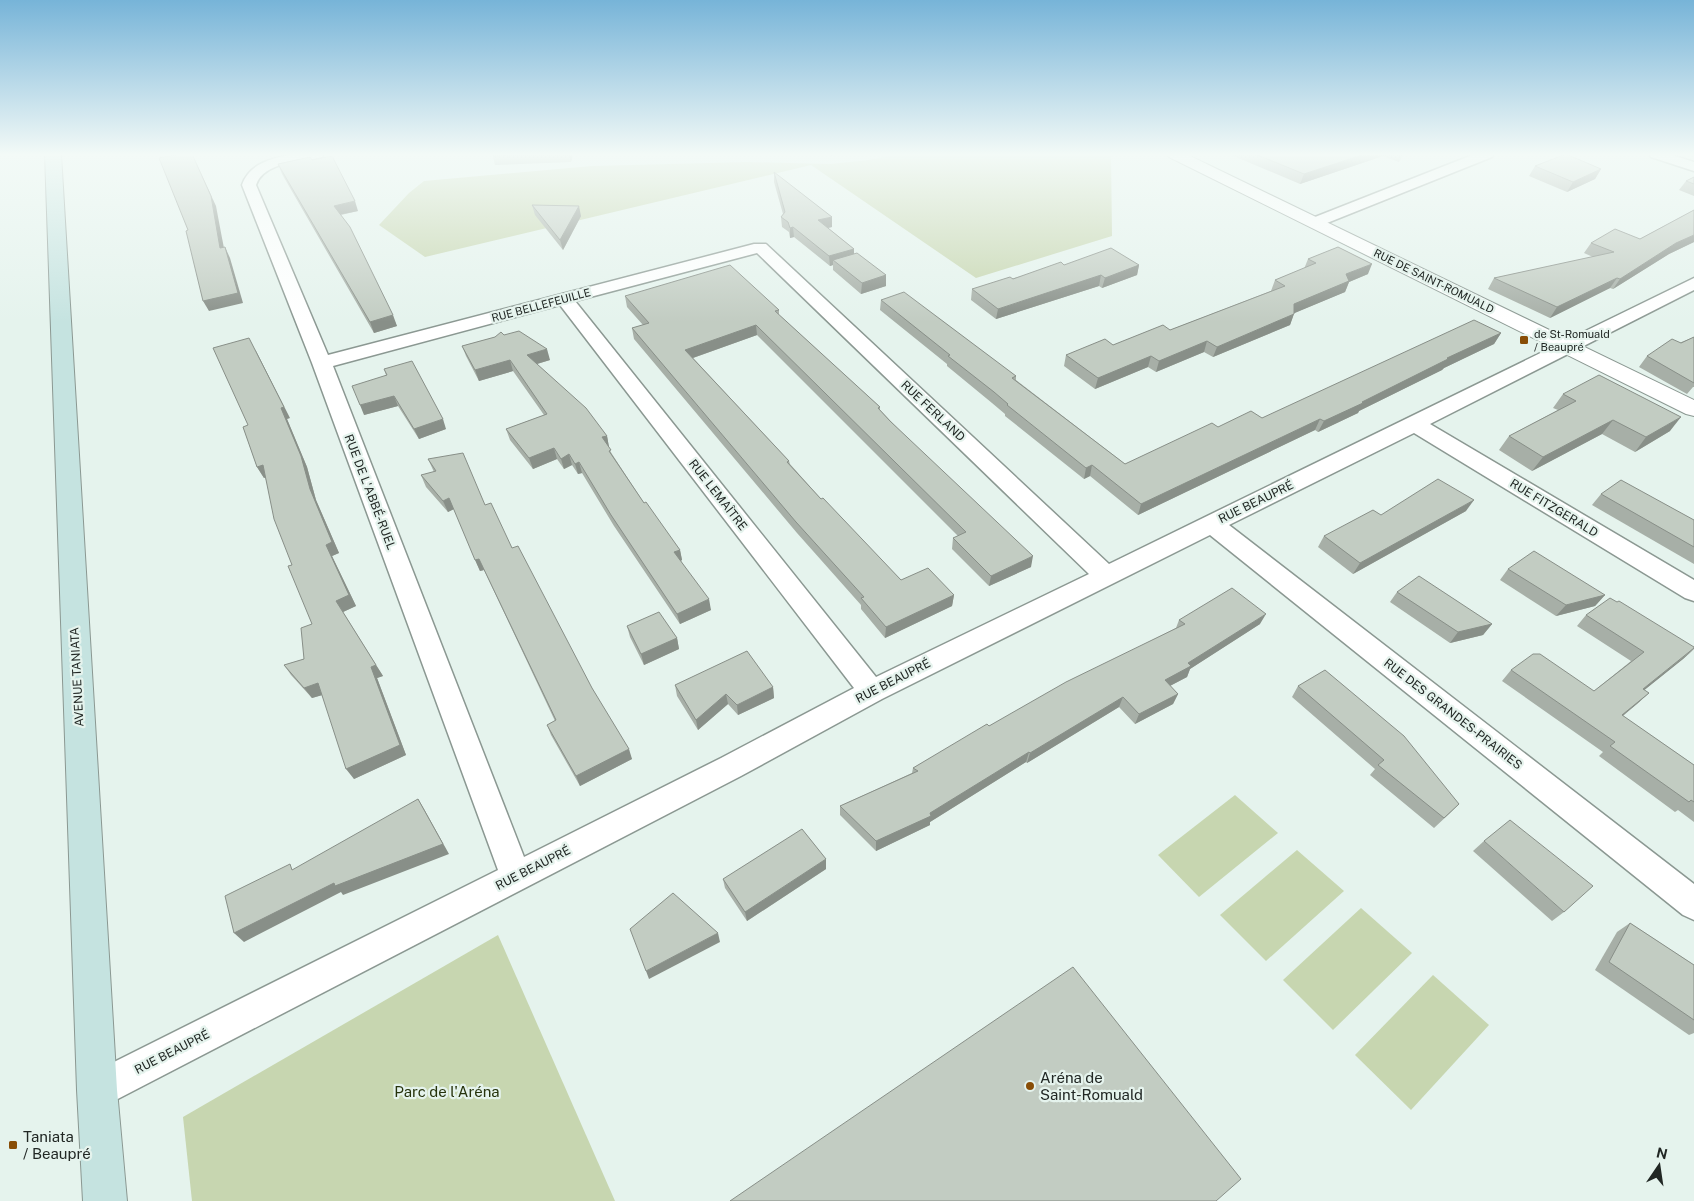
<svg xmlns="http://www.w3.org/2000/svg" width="1694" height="1201" font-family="'Public Sans',sans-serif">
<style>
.green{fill:#c7d6b0}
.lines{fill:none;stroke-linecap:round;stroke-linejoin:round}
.minor-casing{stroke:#8b9892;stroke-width:3}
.tertiary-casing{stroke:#8b9892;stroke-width:2}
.secondary-casing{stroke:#8b9892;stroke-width:2}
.minor{fill:#fff;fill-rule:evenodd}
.tertiary{fill:#fff;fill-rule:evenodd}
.secondary{fill:#c5e3e0;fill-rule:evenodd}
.wall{fill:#a7afa7}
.shaded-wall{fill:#888f88}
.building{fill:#c2ccc2;stroke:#888f88}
.poi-dot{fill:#884d06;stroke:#e5f3ed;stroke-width:2}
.labels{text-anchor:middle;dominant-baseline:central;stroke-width:4.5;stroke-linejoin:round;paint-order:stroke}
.far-street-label{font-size:11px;fill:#212724;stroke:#e5f3ed}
.far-poi-label{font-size:11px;fill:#212724;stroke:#e5f3ed;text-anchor:start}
.street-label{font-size:12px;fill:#212724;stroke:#e5f3ed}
.near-poi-label{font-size:15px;fill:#212724;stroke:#e5f3ed;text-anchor:start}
.near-park-label{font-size:15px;fill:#26330c;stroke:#e5f3ed}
</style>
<rect width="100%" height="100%" fill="#e5f3ed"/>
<g class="green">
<path d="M898,154h213l1,82 -136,42 -165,-113 -386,92 -46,-32 30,-32 15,-12 168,-15 155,-4 83,2 39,-4z"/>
<path d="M1235,795l43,38 -79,64 -41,-42z"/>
<path d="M1297,850l47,41 -78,70 -46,-46z"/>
<path d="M1361,908l51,45 -79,77 -50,-50z"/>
<path d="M498,935l117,266h-423l-9,-84z"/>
<path d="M1433,975l56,50 -78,85 -56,-55z"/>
</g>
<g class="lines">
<g class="minor-casing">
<g id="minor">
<path d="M295,154h29l-2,3c-20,5 -58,4 -66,28l72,170 426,-111h12l343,320 585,-286v12l-264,134 264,156v21l-9,-3 -271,-165 -185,92 465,359v36l-11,-5 -473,-380 -328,164 -141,77 -631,327 -13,5 -13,-5 -5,-13 5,-13 414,-207 -186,-507 -70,-178c8,-23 32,-27 53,-31zM757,253l332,321 -213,103 -301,-376zM560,305l294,383 -133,70 -197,99 -191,-491z"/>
<path d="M1475,154h19l-2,3 -170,68h-12l-2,-3 2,-3z"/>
<path d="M1649,154h20l25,8v9l-43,-14z"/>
</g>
</g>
<g class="tertiary-casing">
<path id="tertiary" d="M1166,154h20l508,246v16l-8,-2 -517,-257z"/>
</g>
<g class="secondary-casing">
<path id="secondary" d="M45,154h16l56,936 10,111h-44l-6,-111z"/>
</g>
<use href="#minor" class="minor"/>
<use href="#tertiary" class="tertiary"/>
<use href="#secondary" class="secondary"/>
</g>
<g class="wall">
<path d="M494,154h79l-2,8 -76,3 -2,-9z"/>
<path d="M1229,154h174l-4,8 -16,-6 -83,28z"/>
<path d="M278,164l80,47 -17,4 56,111 -23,7 -92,-159z"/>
<path d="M1535,166l66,3 -6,10 -28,13 -38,-16z"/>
<path d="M774,172l58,55 -4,1 26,21v5l32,21v11l-25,8 -28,-24v-5l-3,1 -36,-29 -4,1 -1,-6 -7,-5 -1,-10 2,-3 -9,-32z"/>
<path d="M1694,177v19l-15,-6 7,-9z"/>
<path d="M532,205l49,11 -18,34 -28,-35z"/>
<path d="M1694,210v32l-25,12 -56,35 -3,-1 -60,30 -62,-29 6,-11 99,-21 -9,-4 7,-10 49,-4z"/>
<path d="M1308,259l60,15 -19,8 -4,10 -51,21 -4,12 -77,32 -9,-5 -48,20 -8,-5 -53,22 -31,-23 2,-11 47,-10 57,-15 101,-39 4,-11 29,-11z"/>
<path d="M1064,265h75l-2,10 -35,13 -3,-2 -103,33 -25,-19 1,-11z"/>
<path d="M625,296l154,14v5l101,92v3l151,157 -42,19 -37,-37 1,-11 5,-2 -201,-201 -64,23 96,103 1,3 31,35 80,81 53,15 -2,11 -67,32 -24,-29v-4l-64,-72 -163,-194 -2,-11 11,-3 -16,-18z"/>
<path d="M881,300l135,76v4l109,84 93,-37 44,-9 239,-85 -7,11 -50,24 -2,2 -83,41 -1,2 -40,19 -3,-2 -177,85 -48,-39 -6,3 -79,-63v-2l-13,-11 -45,-37v-2l-67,-54z"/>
<path d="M504,335l46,25 -13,4 70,72 2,11h-1l4,7 32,49 36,47 2,10 -1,1 30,49 -31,14 -66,-98 -32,-53 -4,1 -6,-9 -8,4 -7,-10 -24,10 -23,-29 -4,-11 38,-14 -31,-44 -34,10 -13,-25 -4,-10z"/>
<path d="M1694,337v50h-1l-6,7 -48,-27 8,-11z"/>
<path d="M384,369l62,60 -27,10 -21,-33 -34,9 22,-40z"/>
<path d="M1563,394l107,37 -35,21 -33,-18 -70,37 -33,-21 10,-14 49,-26 -5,-2z"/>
<path d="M290,418l-3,1 20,48 9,33 23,53 -7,3 24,50 -13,6 40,64 -6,2 29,77 -52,24 -32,-84 -10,3 -21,-23 -7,-10 20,-6 8,-35 -20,-59 -27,-88 -1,1 -7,-11 -14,-40z"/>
<path d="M428,459l57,46 27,43 120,211 -52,27 -29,-51 -4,-10 8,-4 -71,-151 -4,1 -26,-62 -6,3 -22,-25 -5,-12 13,-3z"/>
<path d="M1601,494l93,26v44l-102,-59z"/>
<path d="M1466,511l-113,63 -35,-27 6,-11 57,-21z"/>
<path d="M1508,569l97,26 -10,11 -39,10 -56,-36z"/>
<path d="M1397,592l95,32 -9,11 -33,8 -60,-41z"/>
<path d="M1586,615l108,34 -11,10 -39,31 5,3 -26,23 71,49v57l-16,-12 -3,2 -76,-56 4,-4 -101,-71 9,-11 83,21 37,-30 -54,-35z"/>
<path d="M1179,620l81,4 -70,45 -3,8 -17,9 8,8 -5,10 -38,20 -16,-17 -92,56 -1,-1 -96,60v3l-54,26 -36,-36v-9l72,-33 1,-5 76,-42 187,-98z"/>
<path d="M627,626l50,12 2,11 -35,16 -14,-28z"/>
<path d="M675,685l98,2 1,11 -36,17 -10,-11 -30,26 -21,-34z"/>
<path d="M1298,686l161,118 -10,10 -15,14 -64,-53 5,-6 -83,-72z"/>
<path d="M1484,841l80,71 -12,9 -79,-70z"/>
<path d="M826,859v10l-79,52 -22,-33 -2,-9z"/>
<path d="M1630,923l64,42v68l-5,2 -94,-65 22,-38z"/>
</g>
<g class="shaded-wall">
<path d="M192,154l24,52 10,53 -6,-11z"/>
<path d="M569,154h4l-2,8z"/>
<path d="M831,154h8l-8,2z"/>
<path d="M1365,154h19l-1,2 -83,28 4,-10z"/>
<path d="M1601,169l-6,10 -28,13 6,-10z"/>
<path d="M355,201l3,10 -20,4 -4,-9z"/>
<path d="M579,206l2,10 -18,34 -3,-10z"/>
<path d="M832,217v10l-14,3v-10z"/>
<path d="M793,227l1,10 -4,1v-10z"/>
<path d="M1694,235v7l-25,12 -56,35 7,-10 56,-36z"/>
<path d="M225,247l5,11 13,45 -34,8 -6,-10z"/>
<path d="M854,249v10l-21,1v5l-3,1 -1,-10z"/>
<path d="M1372,264l-4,10 -19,8 -4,10 -55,23 4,-11 52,-30z"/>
<path d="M1139,265l-2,10 -35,13 3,-10z"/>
<path d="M886,275v11l-25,8 1,-11z"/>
<path d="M1101,275l-2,11 -103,33 2,-10z"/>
<path d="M1617,278l-7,10 -60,30 7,-11z"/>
<path d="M1294,314l-4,11 -77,32 4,-10z"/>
<path d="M393,315l4,11 -23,7 -4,-11z"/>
<path d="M756,325l1,10 -70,25 -2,-10z"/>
<path d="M1501,333l-7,11 -50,24 -2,2 -83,41 -1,2 -40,19 6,-11 123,-63z"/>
<path d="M1207,341l-3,11 -48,20 3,-11z"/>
<path d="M255,349l35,69 -3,1 20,48 9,33 23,53 -7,3 24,50 -13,6 -7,-11 -10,-56z"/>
<path d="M547,349l3,11 -20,6 -3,-11z"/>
<path d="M1151,356l-3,11 -53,22 3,-11z"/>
<path d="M510,360l3,11 -34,10 -4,-11z"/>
<path d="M394,396l4,10 -34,9 -4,-10z"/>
<path d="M1681,417l-11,14 -35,21 11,-15z"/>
<path d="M443,419l3,10 -27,10 -5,-10z"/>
<path d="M1320,419l-5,11 -177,85 3,-11z"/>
<path d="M1613,420l-11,14 -70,37 11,-14z"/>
<path d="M607,436l2,11 -5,1 -2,-11z"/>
<path d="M554,448l3,11 -24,10 -4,-11z"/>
<path d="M569,454l3,11 -8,4 -3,-10z"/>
<path d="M579,462l3,11 -4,1 -3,-10z"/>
<path d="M263,465l7,11 -6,2 -7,-11z"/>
<path d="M1092,465l-2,11 -6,3 2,-11z"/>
<path d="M449,498l5,11 -6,3 -5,-11z"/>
<path d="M1474,500l-8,11 -113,63 7,-11z"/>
<path d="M680,550l2,10 -6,3 -2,-11z"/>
<path d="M1033,556l-2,11 -42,19 2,-10z"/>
<path d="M479,559l5,11 -4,1 -5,-11z"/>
<path d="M954,595l-2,11 -67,32 1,-11z"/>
<path d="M1605,595l-10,11 -39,10 10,-11z"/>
<path d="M709,599l2,11 -31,14 -3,-10z"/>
<path d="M1266,614l-6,10 -70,45 -3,8 -27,14 5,-11 23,-17z"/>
<path d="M1492,624l-9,11 -33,8 8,-11z"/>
<path d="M677,638l2,11 -35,16 -3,-11z"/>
<path d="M1694,649l-11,10 -51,41 11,-11z"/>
<path d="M376,665l7,11 -6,2 29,77 -52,24 -8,-10 25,-102z"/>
<path d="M318,683l8,11 -14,4 -8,-10z"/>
<path d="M773,687l1,11 -36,17 -1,-10z"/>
<path d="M1649,693l-12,11 -26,21 11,-10z"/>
<path d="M726,694l2,10 -30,26 -2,-10z"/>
<path d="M1178,694l-5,10 -38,20 4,-10z"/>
<path d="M1123,697l-4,10 -92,56 3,-10z"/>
<path d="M629,749l3,10 -52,27 -4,-10z"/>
<path d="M1029,752l-3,10 -96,60v3l-54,26v-10l54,-28z"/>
<path d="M418,799l6,10 25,45 -106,41 -2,-3 -97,50 -10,-9z"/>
<path d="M826,859v10l-79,52 -2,-9z"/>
<path d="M718,933l2,9 -71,37 -3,-8z"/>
</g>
<g class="building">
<path d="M180,154h12l19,42 9,52 5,-1 13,46 -35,8 -17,-70 2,-1 -29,-72z"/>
<path d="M494,154h49l-50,2z"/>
<path d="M1255,154h110l-61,20z"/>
<path d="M1566,154l35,15 -28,13 -38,-16z"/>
<path d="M332,156l23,45 -21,5 16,21 43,88 -23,7 -92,-158 32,-7 2,3z"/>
<path d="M774,172l58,45 -14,3 36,29 -25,7 -36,-29 -3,1 -2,-6 -7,-5 4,-5z"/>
<path d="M1694,177v7l-8,-3z"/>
<path d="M532,205l47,1 -19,34z"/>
<path d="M1694,210v25l-18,8 -56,36 -3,-1 -60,29 -63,-29 120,-26 -23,-9 24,-14 25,10z"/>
<path d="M1338,247l34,17 -26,10 3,7 -55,23v10l-77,33 -10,-6 -48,20 -8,-5 -53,22 -32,-23 39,-16 8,6 50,-20 7,5 115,-44 -10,-6 41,-17 -8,-4z"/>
<path d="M1111,248l28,17 -34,13 -4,-3 -103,34 -26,-20 38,-12 3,2 48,-17 3,3z"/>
<path d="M857,253l29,22 -24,8 -29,-23z"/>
<path d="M730,265l49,45 -4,1 105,96 -2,1 12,13 143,135 -42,20 -38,-38 13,-6 -210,-207 -71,25 104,111 -2,1 34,37 2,-1 78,82 27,-12 26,27 -68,32 -25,-29 3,-1 -68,-75 -164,-194 17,-5 -24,-27z"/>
<path d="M904,292l112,84 -4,2 113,86 87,-41 6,4 33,-16 11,7 212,-98 27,13 -54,25 1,1 -86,43 1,1 -39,18 -4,-2 -179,85 -49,-39 -6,3 -79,-63 1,-1 -14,-12 -46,-36 2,-1 -69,-55z"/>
<path d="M519,331l28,18 -20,6 59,53 21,28 -5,1 9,13 -2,1 35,52 2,-1 34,48 -6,2 35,47 -32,15 -66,-99 -32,-53 -4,2 -6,-10 -8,5 -7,-11 -25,10 -23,-29 41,-15 -37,-54 -35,10 -13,-24 33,-9 6,-5 3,3z"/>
<path d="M1694,337v46l-47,-27 25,-17 9,4z"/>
<path d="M249,338l35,69 -3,1 20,48 9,33 22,53 -6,3 23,50 -13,6 40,64 -5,2 29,78 -54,24 -28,-86 -14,5 -20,-23 20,-6 -3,-31 11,-4 -24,-58 4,-1 -18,-46 -11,-54 -6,2 -14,-40 5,-2 -35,-77z"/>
<path d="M412,361l31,58 -29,10 -20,-33 -34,9 -8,-19 35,-11 -3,-6z"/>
<path d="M1599,375l82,42 -35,20 -33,-17 -70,37 -34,-21 67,-35 -13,-7z"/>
<path d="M463,453l22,52 6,-2 21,45 6,-2 74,142 37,61 -53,27 -29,-51 9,-5 -77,-161 -4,1 -26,-62 -6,3 -22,-26 15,-4 -8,-12z"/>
<path d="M1438,479l36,21 -114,63 -36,-27 49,-26 8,5z"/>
<path d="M1621,480l73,40v27l-93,-53z"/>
<path d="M1534,551l71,44 -39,10 -58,-36z"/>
<path d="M1419,576l73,48 -34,8 -61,-40z"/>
<path d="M1232,588l34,26 -78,49 3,3 -26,14 13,14 -39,20 -16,-17 -93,56 -1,-1 -99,61 1,3 -55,25 -36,-35 78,-35 -5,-3 74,-44 2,2 77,-44 119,-58 -6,-4z"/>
<path d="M1610,598l7,4 2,-1 75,46v1l-51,41 6,4 -27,22 72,50v37l-3,-2 -2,2 -79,-56 5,-4 -104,-72 22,-16h7l54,37 50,-39 -58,-37z"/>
<path d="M659,612l18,26 -36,16 -14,-28z"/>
<path d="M747,651l26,36 -36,18 -11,-11 -30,26 -21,-35z"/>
<path d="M1325,670l79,66 55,68 -15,14 -66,-53 6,-5 -86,-74z"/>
<path d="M418,799l25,45 -108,42 -1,-3 -100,50 -9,-37 65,-32 2,6z"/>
<path d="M1510,820l83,66 -29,26 -80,-71z"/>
<path d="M802,829l24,30 -81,53 -22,-33z"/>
<path d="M673,893l45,40 -72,38 -16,-42z"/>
<path d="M1630,923l64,42v55l-85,-58z"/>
<path d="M1073,967l168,212 -25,22h-486z"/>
</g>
<linearGradient id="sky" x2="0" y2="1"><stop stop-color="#77b4d8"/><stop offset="0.48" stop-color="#f3faf7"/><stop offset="1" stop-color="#f3faf7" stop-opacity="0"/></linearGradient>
<rect width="1694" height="322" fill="url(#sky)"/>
<g class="poi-dot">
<rect x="1519" y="335" width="10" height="10" rx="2.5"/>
<circle cx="1030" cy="1086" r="5"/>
<rect x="8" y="1140" width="10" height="10" rx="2.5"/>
</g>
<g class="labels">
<g class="far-street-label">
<text transform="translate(1434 281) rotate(26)">RUE DE SAINT-ROMUALD</text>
<text transform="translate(541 305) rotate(-15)">RUE BELLEFEUILLE</text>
</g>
<g class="far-poi-label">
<text x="1534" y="334">de St-Romuald<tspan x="1534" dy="13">/ Beaupré</tspan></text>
</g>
<g class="street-label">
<text transform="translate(933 411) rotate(43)">RUE FERLAND</text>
<text transform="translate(370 492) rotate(69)">RUE DE L'ABBÉ-RUEL</text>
<text transform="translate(718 495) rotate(52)">RUE LEMAÎTRE</text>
<text transform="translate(1256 502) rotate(-26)">RUE BEAUPRÉ</text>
<text transform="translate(1554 508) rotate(31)">RUE FITZGERALD</text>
<text transform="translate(77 677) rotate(-93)">AVENUE TANIATA</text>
<text transform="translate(893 681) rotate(-27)">RUE BEAUPRÉ</text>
<text transform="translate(1453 714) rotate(38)">RUE DES GRANDES-PRAIRIES</text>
<text transform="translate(533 868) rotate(-27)">RUE BEAUPRÉ</text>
<text transform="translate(172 1052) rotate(-27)">RUE BEAUPRÉ</text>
</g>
<g class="near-poi-label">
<text x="1040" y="1077">Aréna de<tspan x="1040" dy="17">Saint-Romuald</tspan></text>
<text x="23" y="1136">Taniata<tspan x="23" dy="17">/ Beaupré</tspan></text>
</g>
<g class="near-park-label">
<text x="447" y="1091">Parc de l'Aréna</text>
</g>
</g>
<g transform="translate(1659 1166) rotate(13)" stroke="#e5f3ed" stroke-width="4" paint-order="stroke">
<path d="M0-4L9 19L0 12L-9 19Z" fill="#212724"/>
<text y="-8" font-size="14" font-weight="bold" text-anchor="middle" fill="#212724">N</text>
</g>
</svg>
